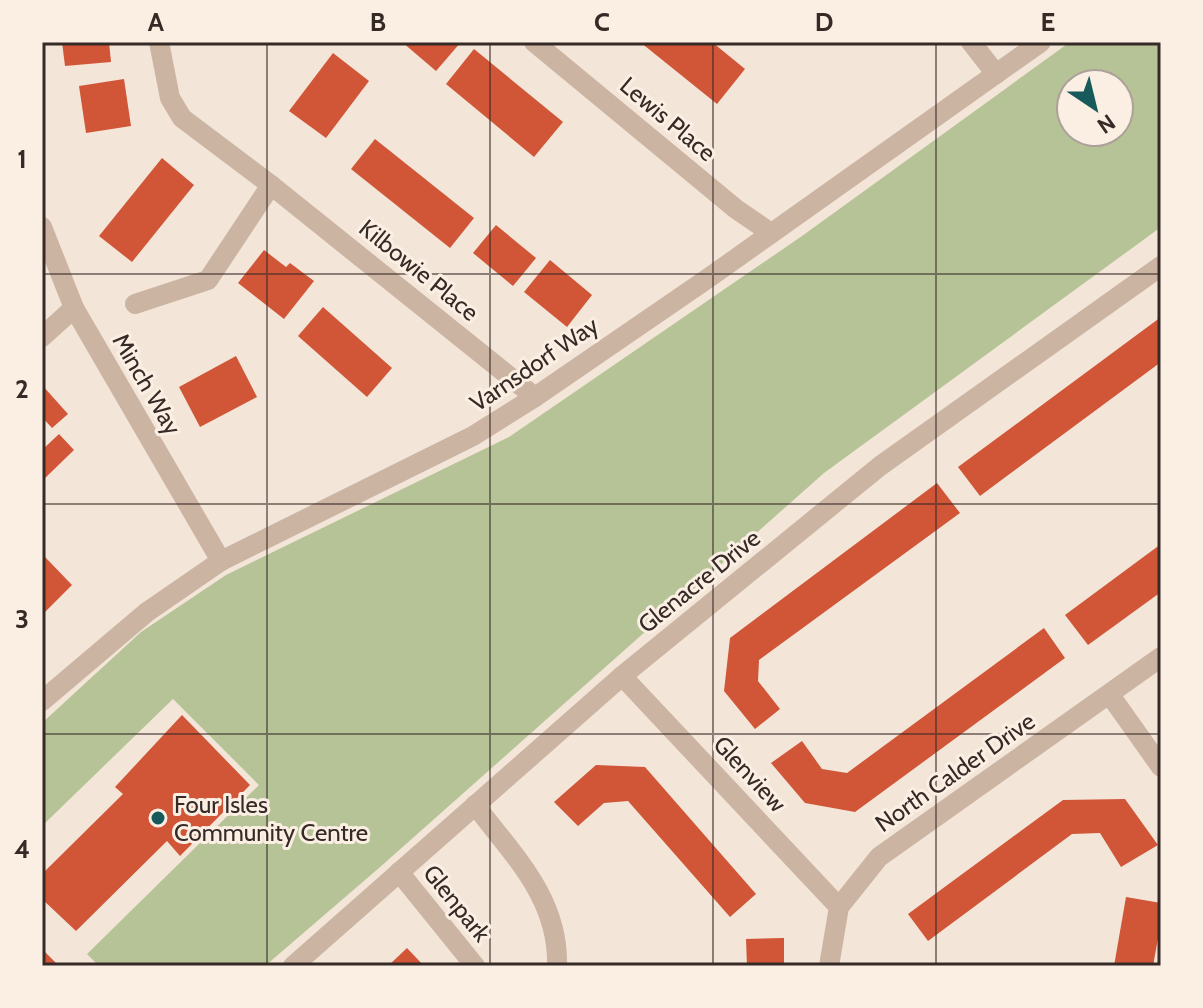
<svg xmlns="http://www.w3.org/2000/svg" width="1203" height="1008" font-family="Cabin,sans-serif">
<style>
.green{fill:#b6c397;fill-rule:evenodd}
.building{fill:#d15638}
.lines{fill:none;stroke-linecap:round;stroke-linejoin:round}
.minor{stroke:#ccb4a3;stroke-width:20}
.grid{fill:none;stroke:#362a26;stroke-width:2;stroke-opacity:0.55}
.poi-dot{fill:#185a5b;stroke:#fbefe4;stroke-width:3}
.labels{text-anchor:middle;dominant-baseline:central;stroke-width:6;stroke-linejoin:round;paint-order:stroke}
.street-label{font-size:24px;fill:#362a26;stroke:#fbefe4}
.poi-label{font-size:24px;fill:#362a26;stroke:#fbefe4;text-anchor:start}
.neatline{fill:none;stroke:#362a26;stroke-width:3}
.grid-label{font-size:26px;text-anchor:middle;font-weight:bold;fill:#362a26}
</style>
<rect width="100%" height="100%" fill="#f3e5d8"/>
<path class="green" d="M1070,42h91v185l-337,246 -445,395 -114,98h-166l-12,-12 172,-169 -86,-86 -131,127v-103l99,-91 85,-57 283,-138 293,-201zM1071,84h48v48h-48z"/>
<g class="building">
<path d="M62,42h47l2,20 -46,4z"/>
<path d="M402,42h59l-25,29z"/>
<path d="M640,42h72l33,27 -28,35z"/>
<path d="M474,49l89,73 -29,35 -88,-73z"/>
<path d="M333,53l36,28 -43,57 -37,-27z"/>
<path d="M124,79l7,47 -45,7 -7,-47z"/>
<path d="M375,139l99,79 -24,30 -99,-79z"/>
<path d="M162,158l32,27 -62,77 -33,-26z"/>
<path d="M496,225l40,33 -23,28 -40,-33z"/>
<path d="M264,250l22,17 4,-4 24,18 -30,38 -46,-36z"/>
<path d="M550,260l42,35 -25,32 -43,-35z"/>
<path d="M323,307l69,61 -25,29 -69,-61z"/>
<path d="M1161,317v45l-181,134 -22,-29z"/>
<path d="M236,356l21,41 -57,30 -21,-40z"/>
<path d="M42,385l26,29 -16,14 -10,-11z"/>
<path d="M59,434l15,16 -32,31v-31z"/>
<path d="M937,483l23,30 -201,147 -1,21 22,28 -25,20 -31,-38 6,-53z"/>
<path d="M1161,544v48l-73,53 -23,-30z"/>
<path d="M45,557l27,28 -30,30v-54z"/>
<path d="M1044,628l21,30 -210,154 -50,-9 -34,-40 31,-22 20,28 25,4z"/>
<path d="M182,715l68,70 -70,71 -13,-15 -91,90 -34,-32v-25l81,-80 -8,-7z"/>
<path d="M596,765l49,2 111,127 -26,23 -102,-116 -24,2 -26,23 -24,-24z"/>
<path d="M1125,799l33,46 -37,22 -21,-34 -28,1 -144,107 -20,-27 155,-114z"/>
<path d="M1126,897l35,6v19l-8,44h-39z"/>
<path d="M784,938v28h-37l-1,-27z"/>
<path d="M407,948l17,18h-36z"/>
<path d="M42,949l17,17h-17z"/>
</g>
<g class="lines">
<g class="minor">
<path d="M159,42l11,56 12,20 89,67 264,212"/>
<path d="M534,42l202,167 35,24"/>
<path d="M971,42l25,32"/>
<path d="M42,227l32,81 147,253"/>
<path d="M135,304l73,-24 63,-95"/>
<path d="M42,337l32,-29"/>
<path d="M622,676l217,231"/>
<path d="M1110,695l51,72"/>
<path d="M42,701l105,-89 74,-51 252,-125 62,-39 172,-118 334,-237"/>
<path d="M475,805c39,51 84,94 82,161"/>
<path d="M399,872l76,94"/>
<path d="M293,966l329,-290 258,-210 281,-200"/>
<path d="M829,966l10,-59 40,-50 282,-200"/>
</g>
</g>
<path class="grid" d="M267,42v924M490,42v924M713,42v924M936,42v924M42,274h1119M42,504h1119M42,734h1119"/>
<circle class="poi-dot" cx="158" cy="818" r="8"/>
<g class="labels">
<g class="street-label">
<text transform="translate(668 119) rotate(40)">Lewis Place</text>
<text transform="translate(419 270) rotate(39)">Kilbowie Place</text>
<text transform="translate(534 364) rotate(-34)">Varnsdorf Way</text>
<text transform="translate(147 384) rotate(60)">Minch Way</text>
<text transform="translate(699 581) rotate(-39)">Glenacre Drive</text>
<text transform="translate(955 772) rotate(-35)">North Calder Drive</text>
<text transform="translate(750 774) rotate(47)">Glenview</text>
<text transform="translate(457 903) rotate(51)">Glenpark</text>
</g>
<g class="poi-label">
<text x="174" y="804">Four Isles<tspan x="174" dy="28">Community Centre</tspan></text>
</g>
</g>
<rect width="1203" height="1008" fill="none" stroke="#fbefe4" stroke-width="88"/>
<g transform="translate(1095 108) rotate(145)"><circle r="38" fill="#fbefe4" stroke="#aca098" stroke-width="2"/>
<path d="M0-6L14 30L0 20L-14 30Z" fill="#185a5b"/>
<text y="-12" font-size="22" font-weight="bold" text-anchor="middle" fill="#362a26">N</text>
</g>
<rect x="44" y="44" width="1115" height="920" class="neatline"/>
<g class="grid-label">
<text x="156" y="31">A</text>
<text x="378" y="31">B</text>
<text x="602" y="31">C</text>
<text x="824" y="31">D</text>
<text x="1048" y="31">E</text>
<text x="22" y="168">1</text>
<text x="22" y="398">2</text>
<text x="22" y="628">3</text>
<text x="22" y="858">4</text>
</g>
</svg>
